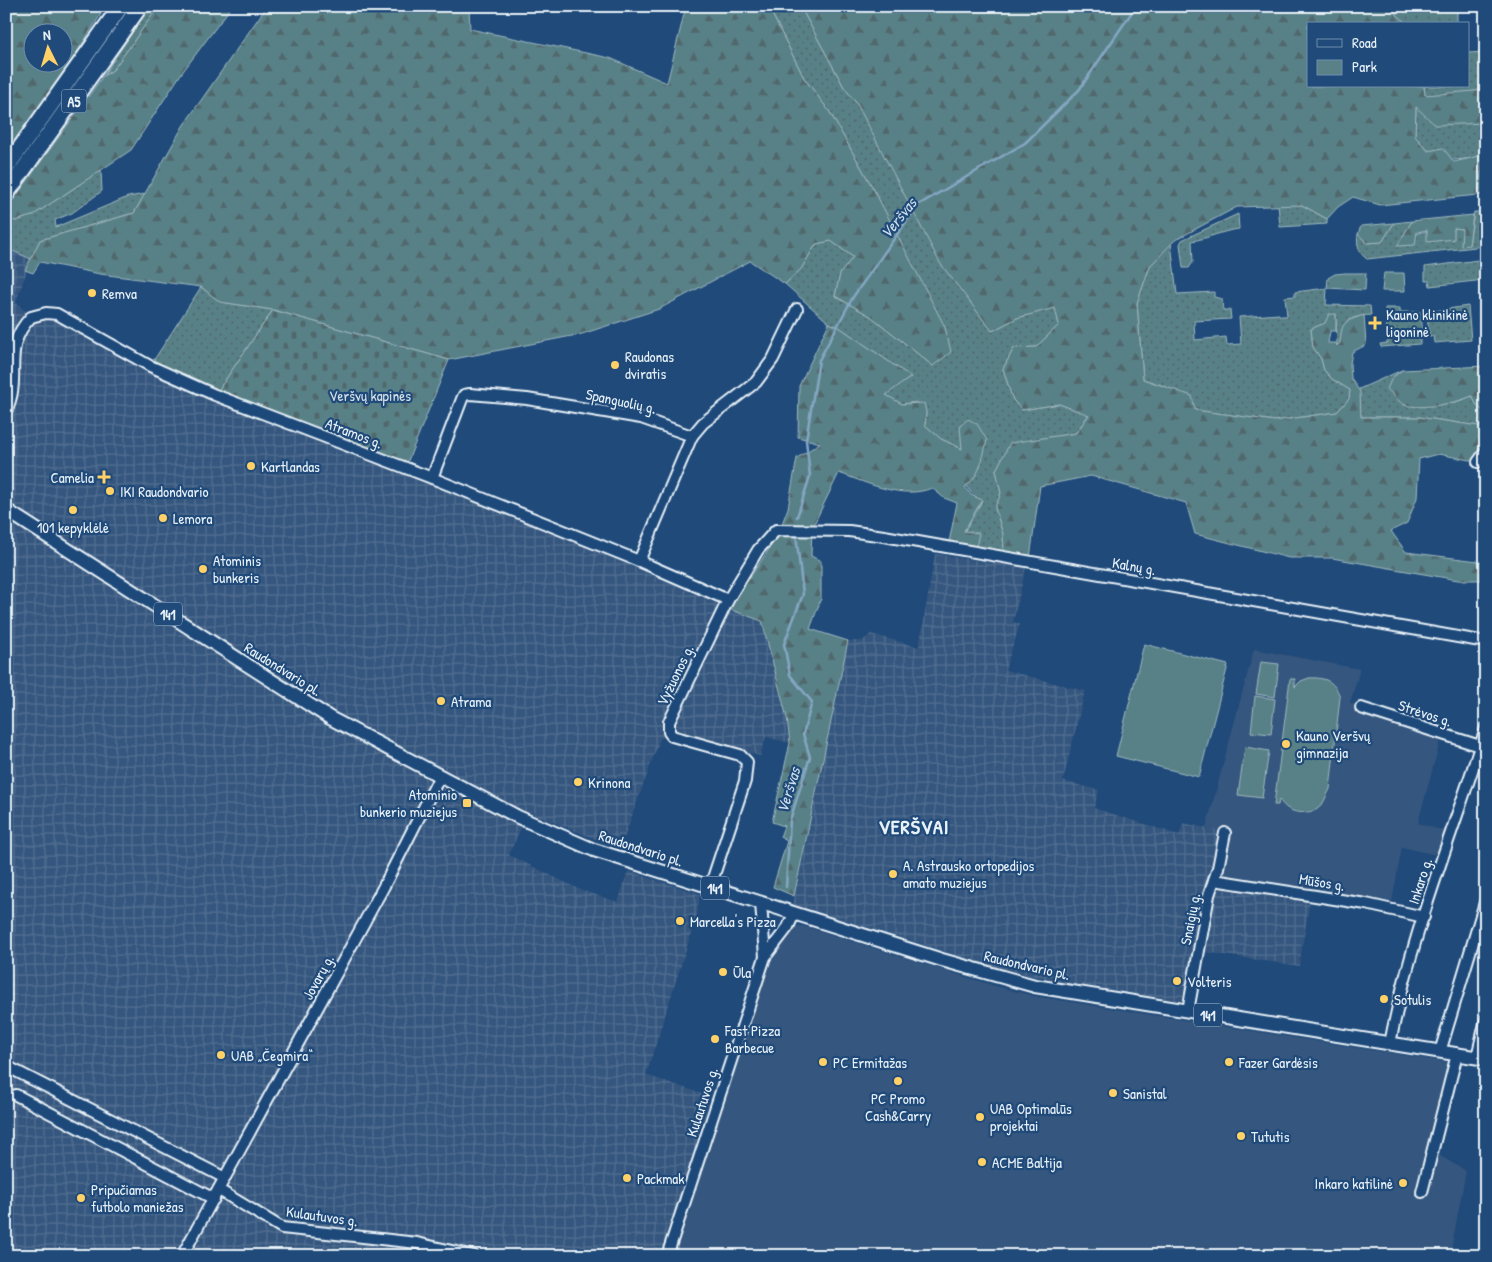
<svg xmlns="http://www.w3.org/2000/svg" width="1492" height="1262" font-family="'Patrick Hand',sans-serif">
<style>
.built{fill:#35567e}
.industrial{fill:url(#industrial-grid)}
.grass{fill:url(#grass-dots);stroke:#a0b9c0}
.forest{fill:url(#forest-firs);stroke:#a0b9c0;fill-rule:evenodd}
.cemetery{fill:url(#cemetery-stones);stroke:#a0b9c0}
.green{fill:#598187;stroke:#a0b9c0}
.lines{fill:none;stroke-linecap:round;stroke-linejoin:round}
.stream{stroke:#85a7c3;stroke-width:2.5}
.minor-casing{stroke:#e8f1f8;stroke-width:14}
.major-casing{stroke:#e8f1f8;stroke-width:16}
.highway-casing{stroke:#e8f1f8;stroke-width:19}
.minor{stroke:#1f4a7a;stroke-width:10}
.major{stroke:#1f4a7a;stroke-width:12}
.highway{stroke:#1f4a7a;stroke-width:15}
.poi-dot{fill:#ffd166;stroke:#1f4a7a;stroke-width:2}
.labels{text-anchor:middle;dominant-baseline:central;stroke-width:4.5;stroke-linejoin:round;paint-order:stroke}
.shield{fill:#1f4a7a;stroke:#acbfd2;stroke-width:1}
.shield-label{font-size:14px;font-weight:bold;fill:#e8f1f8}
.poi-label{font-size:15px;fill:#e8f1f8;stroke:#1f4a7a;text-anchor:start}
.park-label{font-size:15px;fill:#d3e0e7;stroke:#1f4a7a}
.street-label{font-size:15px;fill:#e8f1f8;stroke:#1f4a7a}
.water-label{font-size:16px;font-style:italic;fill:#cfdfeb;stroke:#1f4a7a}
.district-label{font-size:20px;font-weight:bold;letter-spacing:1px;fill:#e8f1f8;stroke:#1f4a7a}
</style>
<defs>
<pattern id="industrial-grid" width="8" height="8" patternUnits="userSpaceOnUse" patternTransform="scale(1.25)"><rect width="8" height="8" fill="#35567e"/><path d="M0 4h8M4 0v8" fill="none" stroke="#526f91"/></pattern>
<pattern id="grass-dots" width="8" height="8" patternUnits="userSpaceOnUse" patternTransform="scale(1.25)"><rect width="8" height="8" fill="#598187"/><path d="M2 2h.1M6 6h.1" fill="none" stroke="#50676c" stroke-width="1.8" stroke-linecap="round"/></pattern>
<pattern id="forest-firs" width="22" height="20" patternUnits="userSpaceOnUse" patternTransform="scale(1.25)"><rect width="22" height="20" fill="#598187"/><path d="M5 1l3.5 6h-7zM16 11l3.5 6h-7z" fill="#50676c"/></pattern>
<pattern id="cemetery-stones" width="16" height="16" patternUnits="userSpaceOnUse" patternTransform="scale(1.25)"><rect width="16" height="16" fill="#598187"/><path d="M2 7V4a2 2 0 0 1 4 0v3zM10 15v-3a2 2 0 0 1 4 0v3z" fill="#50676c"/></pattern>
</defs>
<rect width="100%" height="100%" fill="#1f4a7a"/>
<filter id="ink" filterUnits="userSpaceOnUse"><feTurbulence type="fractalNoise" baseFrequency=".02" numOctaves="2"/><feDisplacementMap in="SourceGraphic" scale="10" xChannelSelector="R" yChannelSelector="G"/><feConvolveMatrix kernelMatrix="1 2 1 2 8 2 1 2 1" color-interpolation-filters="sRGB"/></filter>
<g filter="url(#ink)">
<g class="built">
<path d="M1254,649l106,20 -10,34 93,28 -25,92 26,8 -8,24 -34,-8 -10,55 -170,-27 5,-43 -21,-4z"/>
<path d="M796,926h7l189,59 42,11 425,68 -27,87 34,20 -16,85h-776l94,-291 22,-34z"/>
</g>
<g class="industrial">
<path d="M6,248l25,11 -15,43 15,15 15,-4 104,53 282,112 297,131 33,12 25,97 3,25 -24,-6 -6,19 -84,-24 -16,7 -40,110 -92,-37 -19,43 72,35 37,12 10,-31 72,23 -3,21 -51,160 60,20 2,10 -45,151h-177l-89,-20 -6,20h-385v-845l7,-64 -7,-4z"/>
<path d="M935,554l91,14 -13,54 7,2 -15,46 80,21 -22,90 36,9 -5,18 85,27 4,-12 44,9 -4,43 89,14 -13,77 -102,-15 -10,51 -131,-21 -58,-13 -205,-64 55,-263h14l9,-7 48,13z"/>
</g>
<g class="grass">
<path d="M150,6h9l-46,64 -10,6z"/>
<path d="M768,6h32l44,81 13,16 135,228 25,-13 38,-11 4,18 -23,22 -22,1 -11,21 10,31 9,10 37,-6 30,10 -13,19 -66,11 -14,26 5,23 -6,15 8,26 1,19 -28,-6 -12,-15 18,-31c-23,-14 -18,-28 -19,-52l-22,-10 -16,-14 1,-13 -10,-10 -14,2 -17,-9 26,-18 -72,-50 -10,-4 -44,-39 16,-15 15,-25 15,-3 22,16 -13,17 -5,22 37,21 61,49 -59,-176 -45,-79 -25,-33z"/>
<path d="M1388,6h98v2l-29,2v14h-50z"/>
<path d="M1485,52l1,38 -61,6 -1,-10h44v-33z"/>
<path d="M1416,107l70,16v71l-8,1 6,-40c-35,8 -45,9 -69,-19z"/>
<path d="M101,170l1,21 -30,22 -17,7 1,7 72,-30 17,-3 -11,19 -94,27 -9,19 -25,-11v-31l9,4 17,-5z"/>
<path d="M1278,204l24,1 25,14v5l-47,3z"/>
<path d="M1474,212h9l2,34 -118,13c-8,-5 -11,-15 -9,-25l9,9 15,-1 12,-19 18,-2 -14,25c26,-19 26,-17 55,-6l1,-12 8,1 7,16z"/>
<path d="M1238,214l1,15c-17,2 -30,9 -47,12l1,21 -4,6h-6l-3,-24 2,-4z"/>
<path d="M1171,243l6,51 37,-2v5l8,2 1,11h7l1,9 -37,2 1,19 31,-3 1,8 14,-1 -2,-27 40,-3 1,2h7l-2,-19 10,-1v-4l32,-4 -1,17 44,1 1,9c-24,2 -29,6 -31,28l-3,3 -1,-32 -11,9 -14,6 2,18 8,12 3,11 8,9 18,11 -1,9 -12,13 -62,9 -81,-11 -27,-23 -24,-8 -6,-76 13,-37z"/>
<path d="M1486,259l-1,21 -55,6 -1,-5h-4v-14z"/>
<path d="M201,287l20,15 52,8 -58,85 -65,-29z"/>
<path d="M1468,306l3,34 -37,3 -1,-7h-4l-2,-24z"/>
<path d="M1385,308h15v4h21l2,25h-3v7l-39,3 -1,-3 8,-1z"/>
<path d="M1402,370l-10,8 12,27c24,1 47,1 68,-9l6,11 8,5v33l-11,16 10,-34 -66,-10h-58l-2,-28z"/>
</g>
<g class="forest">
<path d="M9,6h97l-33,53 -67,93v-140zM62,32v30h-30v-30z"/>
<path d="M159,6h73l-51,68 -50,76 -99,66 -17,5 -9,-4v-7l97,-134 10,-6z"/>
<path d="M267,6h202l1,23 140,29 57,25 19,-77h82l36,72 25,33 45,79 71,137 6,25 -18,14 -61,-49 -37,-21 5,-22 13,-17 -22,-16 -15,3 -15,25 -16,15 -35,-23 -91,48 -77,25 -133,26 -176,-50 -53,-8 -19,-15 -101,-13 -60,-12 -7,11 -8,-3 15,-30 94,-27 49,-87z"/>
<path d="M800,6h588l19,18h-99v62h116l1,9 61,-5v33l-51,2 -19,-18 -1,29 13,15 15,-3 11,14 30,-7 -6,40 -98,10 -27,-8 -15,10 -11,12 -25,-14 -65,2 -62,33 -25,26 -13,37 6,76 49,17 3,14 80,11 62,-9 12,-13 1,-9 -18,-11 -8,-9 -3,-11 -8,-12 -2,-18 14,-6 4,-9h7v17h-6l-2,12h8l1,3 3,-3c2,-21 3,-21 24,-28l2,30 -14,7 -2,12 1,14 9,14 1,25h58l66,10 -10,34 -37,-7 -19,5 -2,39 -10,25 -16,8 15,21 80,10v18h-28l-126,-22h-43l-94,-24 -9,-31 -95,-27 -51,10 -10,72 -26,-5 -1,-19 -8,-26 6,-15 -5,-23 14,-27 66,-10 13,-18 -30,-11 -37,6 -9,-10 -10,-31 11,-21 22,-1 23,-22 -4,-17 -38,10 -25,13 -52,-68 -83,-159 -13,-17z"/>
<path d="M1473,215l-4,30 -8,1 1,-17 -8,-1v11l-27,3v-12l-10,2 -2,13 -18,1 15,-25z"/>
<path d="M1394,223l-12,19 -15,1 -9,-9 3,-8z"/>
<path d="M1345,273h21l-1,17 -38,-2 1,-10 7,-4z"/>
<path d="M1384,273h20l1,18h-23z"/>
<path d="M829,323l10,4 72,50 -25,18 16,9 22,-1 2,9 -1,13 16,14 21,10 -2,-23 8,-7 9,5 10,16c-4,17 -7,37 -22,47l6,8 11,5 -18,31 15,2 -3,14 -27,-5 8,-39 -13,-5 -12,-10c-29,12 -65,-5 -93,-15l-27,55 -1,28 10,5v38l-11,30 38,12 -54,255 -21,-9 14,-46 -7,-4 4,-11 -12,-4 18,-79 -3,-25 -25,-97 -33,-12 48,-72 11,-29 9,-50 23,-15 -22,-6 1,-51z"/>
<path d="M1486,366v46l-8,-5 -6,-11c-16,7 -49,14 -67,9 -6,-2 -13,-12 -18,-16l5,-11 10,-8z"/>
</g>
<path class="cemetery" d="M273,310l176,50 -44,108 -190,-73z"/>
<g class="green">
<path d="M1144,644l84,21 -29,112 -83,-21z"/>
<path d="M1261,662l18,2 -4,33 -19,-3z"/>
<path d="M1309,678c17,-1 26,4 31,19l-10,92 -8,16 -6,5c-15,5 -29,3 -37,-11l-1,6h-4l16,-126h5v8l6,-6z"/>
<path d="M1255,696l20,3 -4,35 -20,-2z"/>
<path d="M1245,747l24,4 -7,47 -24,-3z"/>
</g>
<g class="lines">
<g class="stream">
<path d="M797,517l13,-41 -4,-36 13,-80 34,-63 65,-92 107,-62 54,-53 57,-84"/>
<path d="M786,887l4,-67 20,-63 -7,-23 9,-32 -22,-27 -6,-31 19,-50 -7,-60"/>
</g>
<g class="minor-casing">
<g id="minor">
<path d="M6,411c17,-35 -6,-62 25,-94l15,-4 11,1 93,52 65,29 217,83 207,83 89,39"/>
<path d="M1478,462l8,-11"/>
<path d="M432,478l30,-79 2,-4 6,-1 57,5 114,19 51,18 11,-13 53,-41 17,-23 24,-50"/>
<path d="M639,561l53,-125"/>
<path d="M1361,708l119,38"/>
<path d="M1214,880l152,24 58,13"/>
<path d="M710,887l35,-106 2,-19 -7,-7 -68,-19 -3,-4v-10l59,-122 30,-50 18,-20 73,1 35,5 602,106"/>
<path d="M761,903l4,54"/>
<path d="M1188,1011l21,-116 9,-27 7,-35"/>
<path d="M1390,1044c20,-107 63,-211 96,-316"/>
<path d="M1440,1052l46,-153"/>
<path d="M1477,1057l9,-38"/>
<path d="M12,1069l213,109"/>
<path d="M16,1095l198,104"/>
<path d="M219,1190l63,38 135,15 57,13"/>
<path d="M1422,1192l35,-138"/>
<path d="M182,1256l202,-370 56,-110"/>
<path d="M667,1256l98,-299 23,-30 6,-13"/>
</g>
</g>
<g class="major-casing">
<path id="major" d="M6,510l324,208 188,99 76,33 348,110 93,26 451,73"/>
</g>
<g class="highway-casing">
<g id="highway">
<path d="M6,168l115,-162"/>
<path d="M6,194l134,-188"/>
</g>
</g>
<use href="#minor" class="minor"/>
<use href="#major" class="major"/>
<use href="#highway" class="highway"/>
</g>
</g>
<g class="poi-dot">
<circle cx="92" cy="293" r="5"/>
<path d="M1372.5 315.5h5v5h5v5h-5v5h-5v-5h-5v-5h5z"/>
<circle cx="615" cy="365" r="5"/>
<circle cx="251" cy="466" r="5"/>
<path d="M101.5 469.5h5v5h5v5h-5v5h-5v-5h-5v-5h5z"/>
<circle cx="110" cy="491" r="5"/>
<circle cx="73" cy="510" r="5"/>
<circle cx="163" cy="518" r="5"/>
<circle cx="203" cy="569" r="5"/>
<circle cx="441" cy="701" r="5"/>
<circle cx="1286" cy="744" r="5"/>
<circle cx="578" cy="782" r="5"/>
<rect x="462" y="798" width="10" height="10" rx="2.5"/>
<circle cx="893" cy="874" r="5"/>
<circle cx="680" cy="921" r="5"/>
<circle cx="723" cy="972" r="5"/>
<circle cx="1177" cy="981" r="5"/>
<circle cx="1384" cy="999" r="5"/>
<circle cx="715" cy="1039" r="5"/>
<circle cx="221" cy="1055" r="5"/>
<circle cx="823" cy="1062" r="5"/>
<circle cx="1229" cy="1062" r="5"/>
<circle cx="898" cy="1081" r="5"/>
<circle cx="1113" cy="1093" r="5"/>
<circle cx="980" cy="1117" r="5"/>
<circle cx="1241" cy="1136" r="5"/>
<circle cx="982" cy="1162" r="5"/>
<circle cx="627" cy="1178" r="5"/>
<circle cx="1403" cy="1183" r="5"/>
<circle cx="81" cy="1198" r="5"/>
</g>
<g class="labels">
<g class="shield">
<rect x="61.5" y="89.5" width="25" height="23" rx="4"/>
<rect x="154" y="602.5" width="28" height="23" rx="4"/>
<rect x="701" y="876.5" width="28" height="23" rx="4"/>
<rect x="1194" y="1003.5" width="28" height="23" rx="4"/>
</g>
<g class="shield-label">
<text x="74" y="101">A5</text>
<text x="168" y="614">141</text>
<text x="715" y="888">141</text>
<text x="1208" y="1015">141</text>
</g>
<g class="poi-label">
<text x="102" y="293">Remva</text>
<text x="1386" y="314">Kauno klinikinė<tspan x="1386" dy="17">ligoninė</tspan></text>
<text x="625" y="356">Raudonas<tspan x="625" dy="17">dviratis</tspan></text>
<text x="261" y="466">Kartlandas</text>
<text x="94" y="477" text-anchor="end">Camelia</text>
<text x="120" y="491">IKI Raudondvario</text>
<text x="173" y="518">Lemora</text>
<text x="73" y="527" text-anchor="middle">101 kepyklėlė</text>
<text x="213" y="560">Atominis<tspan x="213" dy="17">bunkeris</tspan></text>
<text x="451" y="701">Atrama</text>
<text x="1296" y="735">Kauno Veršvų<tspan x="1296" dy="17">gimnazija</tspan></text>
<text x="588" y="782">Krinona</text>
<text x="457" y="794" text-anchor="end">Atominio<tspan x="457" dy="17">bunkerio muziejus</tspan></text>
<text x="903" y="865">A. Astrausko ortopedijos<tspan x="903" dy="17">amato muziejus</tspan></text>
<text x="690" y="921">Marcella's Pizza</text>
<text x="733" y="972">Ūla</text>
<text x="1187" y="981">Volteris</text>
<text x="1394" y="999">Sotulis</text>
<text x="725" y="1030">Fast Pizza<tspan x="725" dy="17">Barbecue</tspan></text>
<text x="231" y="1055">UAB „Čegmira“</text>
<text x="833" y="1062">PC Ermitažas</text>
<text x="1239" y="1062">Fazer Gardėsis</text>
<text x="1123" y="1093">Sanistal</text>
<text x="898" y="1098" text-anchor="middle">PC Promo<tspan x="898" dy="17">Cash&amp;Carry</tspan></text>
<text x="990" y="1108">UAB Optimalūs<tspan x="990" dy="17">projektai</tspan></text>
<text x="1251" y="1136">Tututis</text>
<text x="992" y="1162">ACME Baltija</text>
<text x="637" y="1178">Packmak</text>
<text x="1393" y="1183" text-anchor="end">Inkaro katilinė</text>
<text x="91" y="1189">Pripučiamas<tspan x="91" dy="17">futbolo maniežas</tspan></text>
</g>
<g class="park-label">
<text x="370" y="395">Veršvų kapinės</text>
</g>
<g class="street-label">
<text transform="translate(621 401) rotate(12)">Spanguolių g.</text>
<text transform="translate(354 433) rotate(21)">Atramos g.</text>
<text transform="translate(1134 566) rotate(10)">Kalnų g.</text>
<text transform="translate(283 669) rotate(32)">Raudondvario pl.</text>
<text transform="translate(675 675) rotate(-64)">Vyžuonos g.</text>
<text transform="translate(1425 713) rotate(18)">Strėvos g.</text>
<text transform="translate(641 848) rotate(18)">Raudondvario pl.</text>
<text transform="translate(1420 881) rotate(-72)">Inkaro g.</text>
<text transform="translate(1322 882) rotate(9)">Mūšos g.</text>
<text transform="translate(1190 919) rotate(-79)">Snaigių g.</text>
<text transform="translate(1027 965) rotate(13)">Raudondvario pl.</text>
<text transform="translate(318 977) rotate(-61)">Jovarų g.</text>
<text transform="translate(702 1102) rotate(-72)">Kulautuvos g.</text>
<text transform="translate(322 1216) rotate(8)">Kulautuvos g.</text>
</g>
<g class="water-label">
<text transform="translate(898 218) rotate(-51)">Veršvas</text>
<text transform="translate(788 790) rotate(-73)">Veršvas</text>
</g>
<g class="district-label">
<text x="914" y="826">VERŠVAI</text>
</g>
</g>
<rect width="1492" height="1262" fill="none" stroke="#1f4a7a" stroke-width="25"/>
<rect x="12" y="12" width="1467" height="1237" fill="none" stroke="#e8f1f8" stroke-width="2" filter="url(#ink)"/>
<rect x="1307" y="22" width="162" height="65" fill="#1f4a7a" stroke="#6f8dac"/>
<rect x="1317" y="39" width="25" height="8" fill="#1f4a7a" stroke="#6f8dac"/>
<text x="1352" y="48" font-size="15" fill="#e8f1f8">Road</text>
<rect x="1317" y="60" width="25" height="15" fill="#598187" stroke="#6f8dac"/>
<text x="1352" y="72" font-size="15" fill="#e8f1f8">Park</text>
<g transform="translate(48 48) rotate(355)"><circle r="24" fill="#1f4a7a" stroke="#6f8dac"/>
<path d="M0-4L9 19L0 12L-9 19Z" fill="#ffd166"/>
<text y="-8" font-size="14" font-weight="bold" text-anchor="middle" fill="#e8f1f8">N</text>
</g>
</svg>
